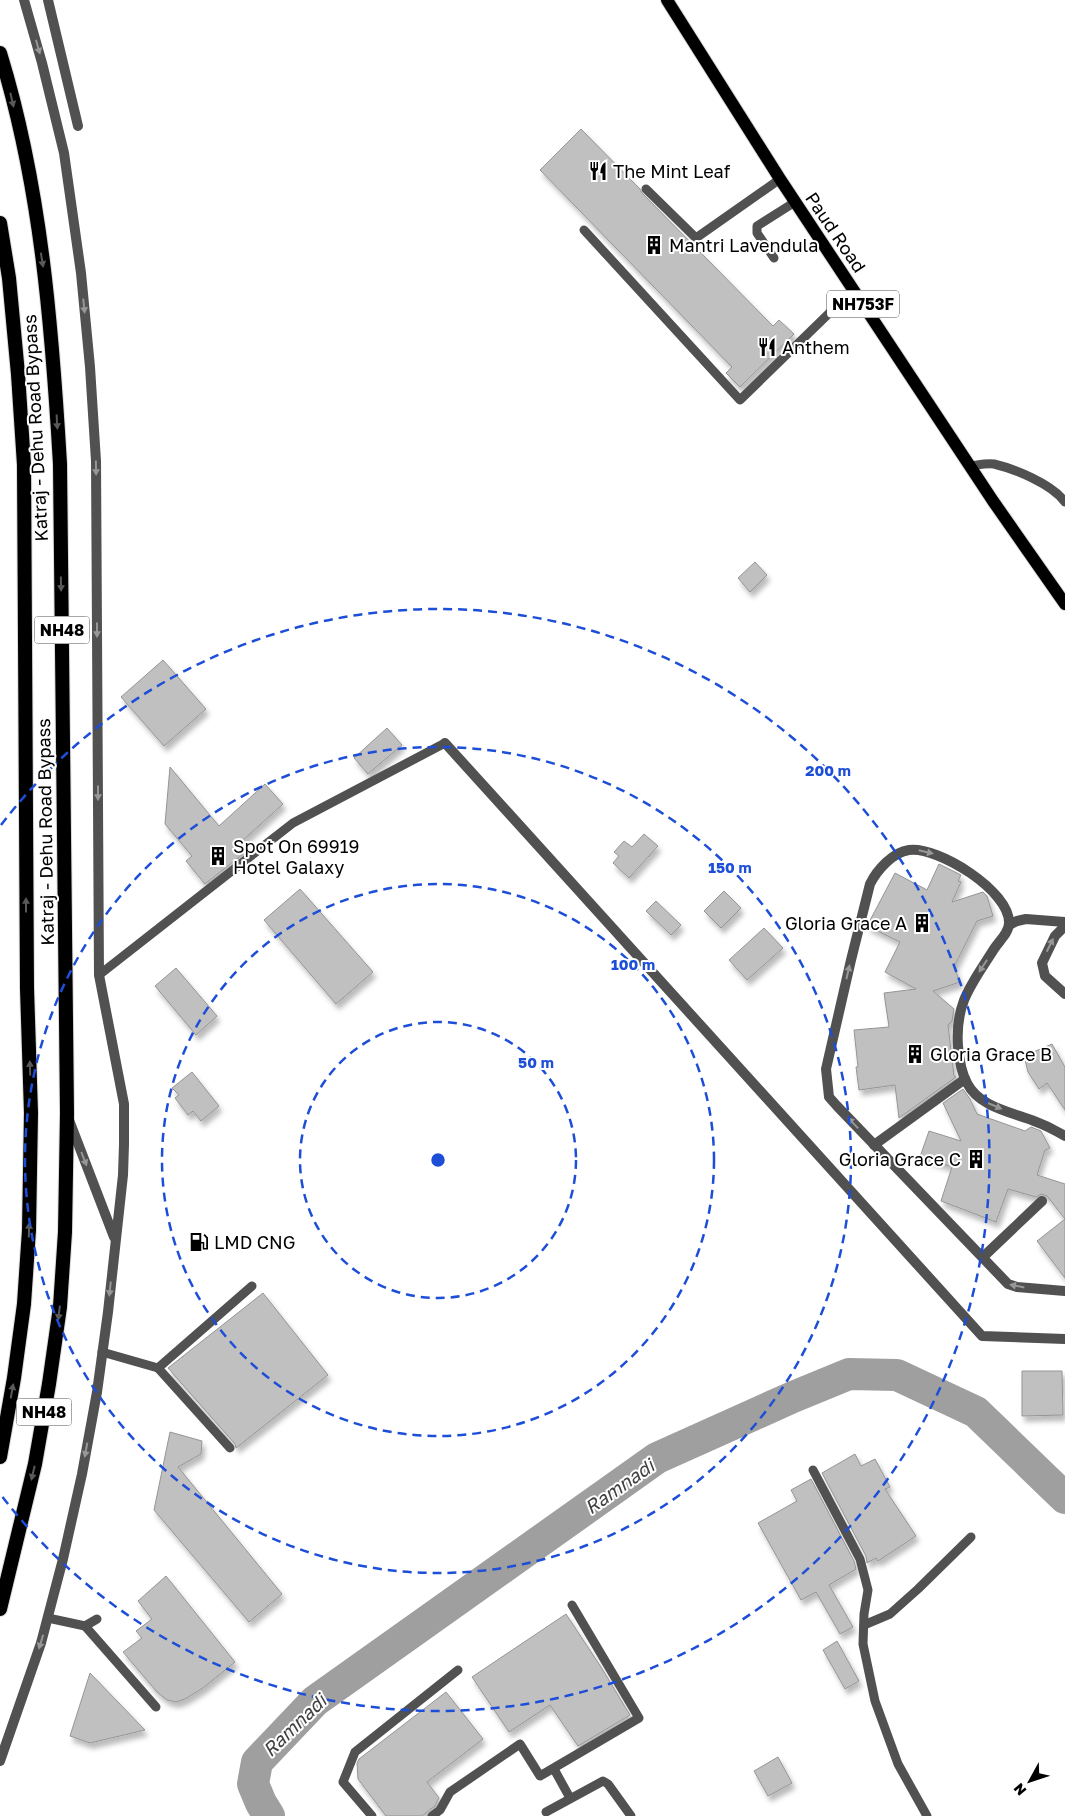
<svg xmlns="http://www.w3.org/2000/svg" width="1065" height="1816" font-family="'Golos Text',sans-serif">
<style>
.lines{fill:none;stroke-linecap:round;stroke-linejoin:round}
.river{stroke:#9f9f9f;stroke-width:32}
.building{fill:#c0c0c0;stroke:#959595;filter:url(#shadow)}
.primary-casing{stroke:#dbdbdb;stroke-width:14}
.trunk-casing{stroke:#dbdbdb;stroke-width:16}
.service{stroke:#515151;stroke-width:9}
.minor{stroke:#515151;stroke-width:10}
.tertiary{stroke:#515151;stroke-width:10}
.primary{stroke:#000;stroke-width:12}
.trunk{stroke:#000;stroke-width:14}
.oneway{fill:#979797}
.oneway2{fill:#595959}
.ring{fill:none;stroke:#1d4ed8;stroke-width:2.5;stroke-dasharray:9 6}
.labels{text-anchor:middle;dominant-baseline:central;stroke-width:4;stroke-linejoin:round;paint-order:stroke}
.shield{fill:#fff;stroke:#4c4c4c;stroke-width:1}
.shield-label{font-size:16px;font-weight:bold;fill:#000}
.poi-label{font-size:18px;fill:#000;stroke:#fff;text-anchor:start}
.street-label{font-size:18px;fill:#000;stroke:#fff}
.water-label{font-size:19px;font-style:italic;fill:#404040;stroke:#fff}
.centre{fill:#1d4ed8;stroke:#fff;stroke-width:2.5}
.ring-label{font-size:15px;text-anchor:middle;font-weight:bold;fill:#1d4ed8;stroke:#fff;stroke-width:4;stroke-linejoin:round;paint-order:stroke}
</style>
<defs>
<filter id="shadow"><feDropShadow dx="3" dy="5.5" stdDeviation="2.5" flood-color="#0004"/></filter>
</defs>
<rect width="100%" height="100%" fill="#fff"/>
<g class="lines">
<path class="river" d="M269,1816l-8,-13 -8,-19 4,-22 58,-61 342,-243 136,-61 56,-23 48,1 79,37 89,86"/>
</g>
<g class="building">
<path d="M581,129l59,60 2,4 131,133 6,-6 15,14 -54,53 -14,-14 6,-6 -192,-197z"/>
<path d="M755,562l12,13 -17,17 -12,-14z"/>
<path d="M163,660l43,49 -42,37 -43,-49z"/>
<path d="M387,728l15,17 -34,29 -14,-16z"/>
<path d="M170,767l49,59 46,-42 18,20 -42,38 7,8 -43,34 -19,-23 6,-5 -27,-32z"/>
<path d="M644,834l14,12 -29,32 -16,-15 6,-7 -5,-4 10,-11 8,6z"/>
<path d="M939,864l22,11 -3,6 3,1 -9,20 31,-10 4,4 6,20 -16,5 -23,46 6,15 -27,9 21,18 -2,12 -4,4 6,51 2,1 -57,41 -4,-33 -36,5 -3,-23h2l-4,-37 35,-3 -5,-34 32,-4 -31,-17 15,-30 -33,-16 28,-53 32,17z"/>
<path d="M300,889l73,83 -37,32 -72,-84z"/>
<path d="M724,891l17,17 -20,20 -17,-17z"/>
<path d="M656,901l25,24 -10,10 -25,-24z"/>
<path d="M764,928l19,20 -36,32 -18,-20z"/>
<path d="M176,968l41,48 -21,19 -41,-49z"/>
<path d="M1052,1044l13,23v43l-18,-27 -8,6 -11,-17 -4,-16z"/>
<path d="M192,1072l27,34 -18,15 -8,-10 -5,4 -13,-17 4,-3 -7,-7z"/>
<path d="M963,1089l7,10 7,15 48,17 6,-4 10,4 9,17 -5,2 -8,25 28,9v94l-28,-37 28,-22 -18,-23 -6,-2 -5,3 -28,-8 -12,33 -55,-21 11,-34 -32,-10 9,-26 32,10 -18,-38z"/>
<path d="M263,1293l65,82 -92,73 -1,-4 -67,-76z"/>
<path d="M1022,1371h40l1,44 -41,1z"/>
<path d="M170,1432l32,9 -1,13 -23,13 104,127 -33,28 -95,-112z"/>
<path d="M855,1454l6,12 14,-7 15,28 -5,2 31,47 -38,25 -2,-3 -9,5 -1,-7 -44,-83z"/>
<path d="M811,1479l43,82 2,8 -27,16 24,42 -13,7 -24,-42 -15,8 -43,-77 39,-22 -6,-11z"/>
<path d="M166,1576l69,86 -32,26 -18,11 -9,3 -9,-2 -10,-8 -34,-40 19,-14 -6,-7 16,-12 -14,-18z"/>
<path d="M566,1614l35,53 29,48 -52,31 -28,-41 -41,27 -37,-55z"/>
<path d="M837,1641l22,40 -14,8 -22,-39z"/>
<path d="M90,1673l55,57 -55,13 -20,-7z"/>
<path d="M446,1692l37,47 -56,43 12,16 -4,8 -8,6 -5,4h-36l-28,-37 -1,-16 2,-4z"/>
<path d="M778,1757l14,26 -24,13 -14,-25z"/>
</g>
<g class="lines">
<g class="primary-casing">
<path id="primary" d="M667,0l113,179 213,322 72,103"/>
</g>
<g class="trunk-casing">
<g id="trunk">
<path d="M0,53c41,133 52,274 60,411l7,649 -2,119 -5,75 -11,77 -14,80 -35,145"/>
<path d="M0,223l9,55 9,96 6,91 3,523 4,125 -2,117 -5,74 -10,74 -14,79"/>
</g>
</g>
<g class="service">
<path d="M646,189l50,49 84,-59"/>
<path d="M584,230l156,170 113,-110"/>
<path d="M774,258l-17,-25v-7l38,-24"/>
<path d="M970,466c8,-1 17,-3 24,-2 21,5 58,20 71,38"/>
<path d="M99,975l194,-152 152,-80"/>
<path d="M102,1352l56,16 72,80"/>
<path d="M158,1368l94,-82"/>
<path d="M813,1470l47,89 8,31 -4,24 -1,30 12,57 23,63 29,52"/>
<path d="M48,1618l37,8 12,-7"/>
<path d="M864,1625l26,-11 28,-25 53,-52"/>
<path d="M85,1626l71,81"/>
<path d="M554,1769l16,29"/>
<path d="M546,1812l57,-31 5,3 23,32"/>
<path d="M372,1816l-29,-34 12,-30 103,-82"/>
<path d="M432,1816l8,-6 10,-18 70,-48 20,32 99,-58 -67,-113"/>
</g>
<g class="minor">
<path d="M445,743l537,593 83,3"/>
<path d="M1009,925l8,-4 9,-2 39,3"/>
<path d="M1065,926l-10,10 -13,27 3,13 20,18"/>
<path d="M1065,1136c-10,-6 -20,-11 -31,-15 -23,-9 -55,-14 -67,-38 -6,-11 -8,-25 -9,-37 -3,-44 14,-62 36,-97 5,-8 15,-16 15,-26 1,-32 -71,-77 -100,-73 -16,2 -32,20 -39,34l-19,76 -25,109 3,28 8,9 171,178 9,3 48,4"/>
<path d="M874,1145l91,-66"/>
<path d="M983,1257l59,-56"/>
</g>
<g class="tertiary">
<path d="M48,0l30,126"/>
<path d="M69,1120l45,117"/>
<path d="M0,1761l41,-118 22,-84 19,-85 15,-82 11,-80 15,-137 1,-31v-40l-25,-129 -3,-514 -6,-94 -9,-94 -17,-120 -22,-90 -18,-63"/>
</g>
<use href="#primary" class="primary"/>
<use href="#trunk" class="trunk"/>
</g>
<defs><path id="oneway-solid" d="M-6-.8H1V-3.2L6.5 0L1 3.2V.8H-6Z" transform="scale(1.25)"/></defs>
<g class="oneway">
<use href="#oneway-solid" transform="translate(38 47) rotate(74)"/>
<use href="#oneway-solid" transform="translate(84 306) rotate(84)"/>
<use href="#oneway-solid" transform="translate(96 468) rotate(89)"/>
<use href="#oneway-solid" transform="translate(97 630) rotate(90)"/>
<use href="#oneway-solid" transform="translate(98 793) rotate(90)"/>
<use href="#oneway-solid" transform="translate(926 852) rotate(13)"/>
<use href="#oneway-solid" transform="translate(1050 945) rotate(-64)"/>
<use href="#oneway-solid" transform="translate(983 966) rotate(123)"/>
<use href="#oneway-solid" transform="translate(848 972) rotate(-77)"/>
<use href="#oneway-solid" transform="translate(995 1106) rotate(23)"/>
<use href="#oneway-solid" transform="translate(853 1123) rotate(-134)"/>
<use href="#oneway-solid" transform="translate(84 1159) rotate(69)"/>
<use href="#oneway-solid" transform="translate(1017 1286) rotate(-169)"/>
<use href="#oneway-solid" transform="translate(110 1289) rotate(96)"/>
<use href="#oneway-solid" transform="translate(86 1450) rotate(100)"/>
<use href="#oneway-solid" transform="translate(41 1642) rotate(107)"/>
</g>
<g class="oneway2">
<use href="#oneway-solid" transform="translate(12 100) rotate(77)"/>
<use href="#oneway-solid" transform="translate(42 260) rotate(81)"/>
<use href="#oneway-solid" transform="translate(57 422) rotate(87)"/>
<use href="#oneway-solid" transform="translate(61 584) rotate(89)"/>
<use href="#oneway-solid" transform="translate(26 905) rotate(-90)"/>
<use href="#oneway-solid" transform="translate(30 1068) rotate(-92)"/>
<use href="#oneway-solid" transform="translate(29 1230) rotate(-88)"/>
<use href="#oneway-solid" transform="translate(59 1313) rotate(97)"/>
<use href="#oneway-solid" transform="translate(12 1391) rotate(-80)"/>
<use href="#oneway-solid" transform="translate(33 1473) rotate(103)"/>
</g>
<g class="ring">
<circle cx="438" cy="1160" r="138"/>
<circle cx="438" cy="1160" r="276"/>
<circle cx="438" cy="1160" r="413"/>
<path d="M1 825A551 551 0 1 1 1 1495"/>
</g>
<defs>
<g id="restaurant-bare" transform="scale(1.5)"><path d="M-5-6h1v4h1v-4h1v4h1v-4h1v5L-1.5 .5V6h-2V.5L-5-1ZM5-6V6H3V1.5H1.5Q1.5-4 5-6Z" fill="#000" stroke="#fff" stroke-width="2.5" paint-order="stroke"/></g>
<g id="building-bare" transform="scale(1.5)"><path d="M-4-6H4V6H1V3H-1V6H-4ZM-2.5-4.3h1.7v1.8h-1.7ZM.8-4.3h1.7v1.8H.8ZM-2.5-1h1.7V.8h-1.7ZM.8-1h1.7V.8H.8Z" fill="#000" stroke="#fff" stroke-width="2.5" paint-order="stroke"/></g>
<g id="fuel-bare" transform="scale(1.5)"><path d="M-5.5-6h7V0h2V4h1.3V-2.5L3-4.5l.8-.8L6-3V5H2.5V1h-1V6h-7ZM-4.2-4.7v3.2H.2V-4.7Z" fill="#000" stroke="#fff" stroke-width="2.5" paint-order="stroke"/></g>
</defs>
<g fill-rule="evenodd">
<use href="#restaurant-bare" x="598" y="171"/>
<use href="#building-bare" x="654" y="245"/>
<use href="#restaurant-bare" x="767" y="347"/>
<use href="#building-bare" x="218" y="856"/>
<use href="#building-bare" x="922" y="923"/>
<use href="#building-bare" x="915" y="1054"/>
<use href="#building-bare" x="976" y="1159"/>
<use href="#fuel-bare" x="199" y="1242"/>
</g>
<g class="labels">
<g class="shield">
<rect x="827" y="290.5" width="72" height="27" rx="4"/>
<rect x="34.5" y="616.5" width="55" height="27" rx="4"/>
<rect x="16.5" y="1398.5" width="55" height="27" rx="4"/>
</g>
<g class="shield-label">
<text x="863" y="304">NH753F</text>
<text x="62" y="630">NH48</text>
<text x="44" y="1412">NH48</text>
</g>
<g class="poi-label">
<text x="613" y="171">The Mint Leaf</text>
<text x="669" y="245">Mantri Lavendula</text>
<text x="782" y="347">Anthem</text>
<text x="233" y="846">Spot On 69919<tspan x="233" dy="21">Hotel Galaxy</tspan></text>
<text x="907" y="923" text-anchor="end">Gloria Grace A</text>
<text x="930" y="1054">Gloria Grace B</text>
<text x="961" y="1159" text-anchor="end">Gloria Grace C</text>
<text x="214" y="1242">LMD CNG</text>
</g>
<g class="street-label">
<text transform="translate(836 232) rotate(56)">Paud Road</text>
<text transform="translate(35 428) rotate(-93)">Katraj - Dehu Road Bypass</text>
<text transform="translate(45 832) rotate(-91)">Katraj - Dehu Road Bypass</text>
</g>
<g class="water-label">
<text transform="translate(619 1486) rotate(-35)">Ramnadi</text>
<text transform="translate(294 1725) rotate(-44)">Ramnadi</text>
</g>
</g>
<circle cx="438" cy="1160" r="8" class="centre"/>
<g class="ring-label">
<text x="828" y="776">200 m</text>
<text x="730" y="873">150 m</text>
<text x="633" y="970">100 m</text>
<text x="536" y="1068">50 m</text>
</g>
<g transform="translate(1030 1781) rotate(230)" stroke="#ffffff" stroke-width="4" paint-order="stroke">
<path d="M0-4L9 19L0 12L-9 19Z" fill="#000000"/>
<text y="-8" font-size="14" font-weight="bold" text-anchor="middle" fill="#000000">N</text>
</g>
</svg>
